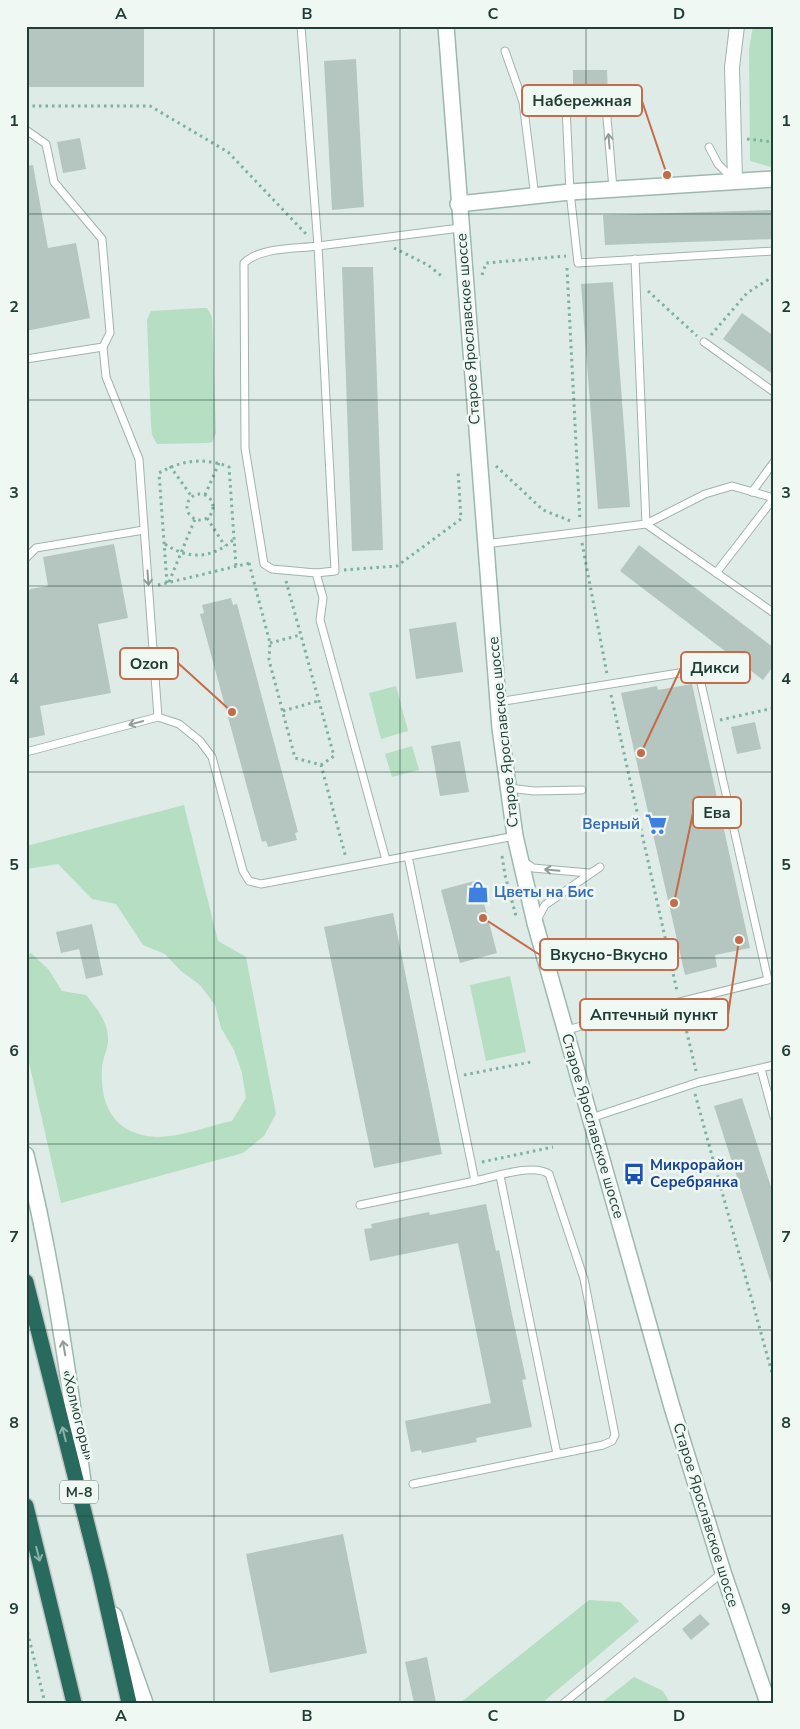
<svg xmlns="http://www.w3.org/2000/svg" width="800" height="1729" font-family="'Nunito Sans',sans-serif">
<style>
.green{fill:#b6dec2}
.building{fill:#b4c6bf}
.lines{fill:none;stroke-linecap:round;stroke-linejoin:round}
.lane-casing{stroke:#a2b3ad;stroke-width:9}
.street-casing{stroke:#a2b3ad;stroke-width:16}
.secondary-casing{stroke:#9db8af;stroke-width:18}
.highway-casing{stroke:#c0c8c6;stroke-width:18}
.path{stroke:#7db1a2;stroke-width:3;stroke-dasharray:2.5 4;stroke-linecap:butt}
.lane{stroke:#fff;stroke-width:7}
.street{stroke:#fff;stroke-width:14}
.secondary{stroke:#fff;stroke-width:15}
.highway{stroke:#296a5e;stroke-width:15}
.oneway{stroke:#8f9e9a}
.oneway2{stroke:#8cb1a9}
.grid{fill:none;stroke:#1f3c35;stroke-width:1;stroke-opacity:0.55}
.labels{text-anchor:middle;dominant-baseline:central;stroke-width:5;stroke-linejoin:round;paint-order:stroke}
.shield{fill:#f0f8f4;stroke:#5e746e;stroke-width:1}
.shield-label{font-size:14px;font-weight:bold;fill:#1f3c35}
.street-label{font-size:15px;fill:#1f3c35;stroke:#f0f8f4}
.shop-label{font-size:15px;font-weight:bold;fill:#366cbe;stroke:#f0f8f4;text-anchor:end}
.transit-label{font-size:15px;font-weight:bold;fill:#164399;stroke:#f0f8f4;text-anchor:start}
.leader{fill:none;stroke:#c46b48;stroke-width:2}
.callout-dot{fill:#c46b48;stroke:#f0f8f4;stroke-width:2}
.callout{fill:#f0f8f4;stroke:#c46b48;stroke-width:2}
.callout-label{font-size:16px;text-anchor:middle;font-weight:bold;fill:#1f3c35}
.neatline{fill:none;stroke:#1f3c35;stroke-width:2}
.grid-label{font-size:16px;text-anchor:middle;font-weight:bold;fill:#1f3c35}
</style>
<rect width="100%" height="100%" fill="#dfebe6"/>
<g class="green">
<path d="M753,26h21v142l-24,-7 -1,-112z"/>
<path d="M202,308h5l5,9 4,116 -4,9 -5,1 -50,1 -5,-9 -1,-10 -4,-105 4,-9z"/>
<path d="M396,686l12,45 -27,8 -12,-46z"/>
<path d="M412,746l7,24 -27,7 -7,-23z"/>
<path d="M184,805l34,136 28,16 30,157 -12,22 -21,17 -182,50 -35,-154v-93l5,-3 18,17 13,21 24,4c11,14 23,27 22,47 -1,9 -6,18 -6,27 -2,38 13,66 55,68 24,0 52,-11 75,-16l14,-23 -4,-25 -8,-23 -13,-22 -6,-23 -15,-20 -19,-14 -16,-17 -22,-9 -27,-41 -24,-5 -34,-35 -32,5v-23z"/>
<path d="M510,976l16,76 -40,9 -16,-76z"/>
<path d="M589,1600l31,2 19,19 -97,82h-82z"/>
<path d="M634,1677l29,14 7,12h-69z"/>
</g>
<g class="building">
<rect x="26" y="26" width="118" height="61"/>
<path d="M356,59l8,148 -32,3 -8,-149z"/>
<path d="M573,70h34l1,27h-35z"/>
<path d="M80,138l6,31 -23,4 -6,-31z"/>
<path d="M33,165l15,83 28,-5 14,75 -64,13v-165z"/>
<path d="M774,210v29l-169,6 -2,-30z"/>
<path d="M342,267h31l10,283 -31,1z"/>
<path d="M613,282l17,225 -32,2 -17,-225z"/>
<path d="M742,313l32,23v39l-51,-36z"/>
<path d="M114,544l14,74 -30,6 13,69 -71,13 5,29 -19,4v-142l4,-8 18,-3 -5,-29z"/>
<path d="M639,545l135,103v17l-11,15 -143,-109z"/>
<path d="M231,598l2,7 4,-1 61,228 -3,1 2,7 -29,7 -2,-6 -4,1 -62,-228 4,-1 -2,-8z"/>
<path d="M456,622l7,50 -47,7 -7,-50z"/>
<path d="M692,684l58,264 -35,7 2,12 -32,8 -64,-282 36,-7 1,4z"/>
<path d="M755,722l6,27 -24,5 -6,-27z"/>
<path d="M460,741l9,51 -29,4 -9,-50z"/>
<path d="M478,880l19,73 -37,10 -19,-73z"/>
<path d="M393,913l49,241 -68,14 -50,-241z"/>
<path d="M92,924l11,51 -17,4 -7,-30 -18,4 -5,-21z"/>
<path d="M742,1098l32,98v86l-3,1 -57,-177z"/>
<path d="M486,1204l10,47 3,-1 14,69 13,60 -4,1 10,47 -56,11 1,4 -55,11 -1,-3 -10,2 -6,-31 86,-18 -33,-160 -88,18 -6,-32 8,-1 -1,-4 58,-12 1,3z"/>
<path d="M343,1534l24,119 -97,20 -24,-119z"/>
<path d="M700,1614l10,10 -19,16 -9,-11z"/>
<path d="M427,1657l9,46h-22l-9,-41z"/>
</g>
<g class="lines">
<g class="lane-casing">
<g id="lane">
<path d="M301,26l17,220c-23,3 -57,1 -74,17l1,185 19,116 8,5 44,4 7,25 -3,22 66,240"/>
<path d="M505,51l18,51 12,95"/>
<path d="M26,130l20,14 8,38 48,57 8,94 -7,14"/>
<path d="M709,147l9,17 15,15"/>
<path d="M613,189l-7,-83 -40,1 4,85 8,71 196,-12"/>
<path d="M704,342l70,50"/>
<path d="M26,359l77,-12 3,30 33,82 19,258 -132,35"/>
<path d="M752,492l22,-30"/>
<path d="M774,498l-42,-12 -27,8 -59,30 128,89"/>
<path d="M485,544l161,-20 -11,-265"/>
<path d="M26,558l10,-10 108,-18"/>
<path d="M316,573l19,-2 -17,-325 142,-18"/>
<path d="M716,573l58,-75"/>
<path d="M498,702l200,-32 70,310 -202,50"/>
<path d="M158,717l21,7 21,17 12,16 31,114 6,10 12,3 254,-48"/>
<path d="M508,788l26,3 48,-1"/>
<path d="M408,856l67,325c19,-4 58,-18 74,-7l35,105 31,156 -3,6 -9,4 -190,39"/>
<path d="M522,860l11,8 56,5"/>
<path d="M537,920l8,-15 55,-38"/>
<path d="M761,1069l13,48"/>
<path d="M591,1118l108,-36 75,-17"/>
<path d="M500,1176l57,278"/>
<path d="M360,1205l115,-24"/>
<path d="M564,1703l159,-131"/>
</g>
</g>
<g class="street-casing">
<path id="street" d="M735,181l-3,-114 5,-41"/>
</g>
<g class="secondary-casing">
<g id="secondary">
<path d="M446,26l54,702 15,108 20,87 137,484 51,165 45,131"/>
<path d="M458,204l112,-12 204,-13"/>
<path d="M26,1155c27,110 43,222 58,334"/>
<path d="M114,1615l31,88"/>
</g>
</g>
<g class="highway-casing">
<g id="highway">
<path d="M26,1282l74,293 29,128"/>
<path d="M26,1506l48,197"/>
</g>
</g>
<g class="path">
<path d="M26,106h124l78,46 78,82"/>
<path d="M747,139l27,3"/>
<path d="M394,248l34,17 16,13"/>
<path d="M567,268l13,253"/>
<path d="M482,275l4,-12 80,-7"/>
<path d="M648,291l49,45"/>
<path d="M711,335l36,-42 27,-17"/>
<path d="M170,466l22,31"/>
<path d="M496,466l47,44 30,12"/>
<circle cx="200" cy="507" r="13"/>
<path d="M205,495l14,-32"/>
<path d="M207,518l18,28"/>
<path d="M582,543l25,131"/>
<path d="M165,544c23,16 48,15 69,-5"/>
<path d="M249,563l21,80 -1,17 26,98 26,7 25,93"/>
<path d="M344,570l53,-4 64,-47 -3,-49"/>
<path d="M286,581l48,175 -13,9"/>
<path d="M169,582l26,-63"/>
<path d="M167,583l-8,-110c23,-13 45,-16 70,-6l7,99"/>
<path d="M158,585l92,-22"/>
<path d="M270,643l30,-8"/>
<path d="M611,695l66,296"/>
<path d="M283,711l35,-10"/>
<path d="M720,720l54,-12"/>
<path d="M502,856l3,19 11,41"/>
<path d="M682,1012l14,59"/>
<path d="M464,1075l67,-13"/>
<path d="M695,1094l79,286"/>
<path d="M482,1162l71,-15"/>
<path d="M26,1626l19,77"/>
</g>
<use href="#lane" class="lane"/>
<use href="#street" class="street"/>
<use href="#secondary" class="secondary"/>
<use href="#highway" class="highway"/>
</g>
<defs><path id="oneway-shaft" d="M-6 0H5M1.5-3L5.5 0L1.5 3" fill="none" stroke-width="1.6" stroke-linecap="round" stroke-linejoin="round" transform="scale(1.25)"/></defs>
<g class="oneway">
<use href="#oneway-shaft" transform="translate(609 141) rotate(-95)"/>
<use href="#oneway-shaft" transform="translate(148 578) rotate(86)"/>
<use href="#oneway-shaft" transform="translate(136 723) rotate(165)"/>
<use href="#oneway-shaft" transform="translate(552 870) rotate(-175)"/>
<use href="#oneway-shaft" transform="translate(64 1348) rotate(-100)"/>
</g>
<g class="oneway2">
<use href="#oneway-shaft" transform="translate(64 1434) rotate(-104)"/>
<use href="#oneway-shaft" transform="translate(38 1554) rotate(76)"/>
</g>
<path class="grid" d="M214,26v1677M400,26v1677M586,26v1677M26,214h748M26,400h748M26,586h748M26,772h748M26,958h748M26,1144h748M26,1330h748M26,1516h748"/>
<defs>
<g id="supermarket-bare" transform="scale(1.725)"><path d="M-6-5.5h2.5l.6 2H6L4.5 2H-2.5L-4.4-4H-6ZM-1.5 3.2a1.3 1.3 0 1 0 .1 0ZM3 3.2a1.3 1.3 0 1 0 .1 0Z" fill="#3f7fe0" stroke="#f0f8f4" stroke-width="2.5" paint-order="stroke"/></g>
<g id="shop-bare" transform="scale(1.725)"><path d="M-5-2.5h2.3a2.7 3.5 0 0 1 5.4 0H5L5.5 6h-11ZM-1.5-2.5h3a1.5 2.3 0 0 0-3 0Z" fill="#3f7fe0" stroke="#f0f8f4" stroke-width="2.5" paint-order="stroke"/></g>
<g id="bus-bare" transform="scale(1.725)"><path d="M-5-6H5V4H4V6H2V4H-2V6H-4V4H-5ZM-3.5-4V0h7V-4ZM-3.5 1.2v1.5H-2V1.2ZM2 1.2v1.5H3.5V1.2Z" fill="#1a4fb4" stroke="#f0f8f4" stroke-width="2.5" paint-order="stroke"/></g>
</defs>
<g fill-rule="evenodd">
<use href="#supermarket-bare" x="656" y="824"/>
<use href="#shop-bare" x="478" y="892"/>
<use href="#bus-bare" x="634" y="1174"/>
</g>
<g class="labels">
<rect class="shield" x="60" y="1480.5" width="38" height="23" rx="4"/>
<g class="shield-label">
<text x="79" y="1492">М-8</text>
</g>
<g class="street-label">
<text transform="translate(468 329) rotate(-94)">Старое Ярославское шоссе</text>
<text transform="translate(503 732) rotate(-96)">Старое Ярославское шоссе</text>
<text transform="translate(593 1126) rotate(74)">Старое Ярославское шоссе</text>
<text transform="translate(78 1415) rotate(76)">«Холмогоры»</text>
<text transform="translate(706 1515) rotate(73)">Старое Ярославское шоссе</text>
</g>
<g class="shop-label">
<text x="640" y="824">Верный</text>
<text x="494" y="892" text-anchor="start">Цветы на Бис</text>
</g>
<g class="transit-label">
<text x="650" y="1165">Микрорайон<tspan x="650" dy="17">Серебрянка</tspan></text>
</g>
</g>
<path class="leader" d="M667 175L642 101M232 712L178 663M641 753L681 668M674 903L693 813M483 918L540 955M739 940L728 1015"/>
<g class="callout-dot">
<circle cx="667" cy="175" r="5"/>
<circle cx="232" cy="712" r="5"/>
<circle cx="641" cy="753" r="5"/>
<circle cx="674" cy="903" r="5"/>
<circle cx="483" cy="918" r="5"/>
<circle cx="739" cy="940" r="5"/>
</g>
<g class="callout">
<rect x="522" y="85" width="120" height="31" rx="5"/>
<rect x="120" y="648" width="58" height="31" rx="5"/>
<rect x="681" y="652" width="69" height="31" rx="5"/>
<rect x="693" y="797" width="48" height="31" rx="5"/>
<rect x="540" y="939" width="138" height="31" rx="5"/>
<rect x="580" y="999" width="148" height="31" rx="5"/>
</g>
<g class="callout-label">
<text x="582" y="106">Набережная</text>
<text x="149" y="669">Ozon</text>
<text x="715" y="673">Дикси</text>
<text x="717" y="818">Ева</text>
<text x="609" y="960">Вкусно-Вкусно</text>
<text x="654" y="1020">Аптечный пункт</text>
</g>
<rect width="800" height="1729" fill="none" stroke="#f0f8f4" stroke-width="55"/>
<rect x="28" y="28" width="744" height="1674" class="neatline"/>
<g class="grid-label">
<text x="121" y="19">A</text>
<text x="307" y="19">B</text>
<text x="493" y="19">C</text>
<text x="679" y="19">D</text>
<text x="14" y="126">1</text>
<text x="786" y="126">1</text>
<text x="14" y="312">2</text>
<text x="786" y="312">2</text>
<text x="14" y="498">3</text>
<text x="786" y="498">3</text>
<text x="14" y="684">4</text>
<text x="786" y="684">4</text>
<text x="14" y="870">5</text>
<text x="786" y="870">5</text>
<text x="14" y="1056">6</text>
<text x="786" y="1056">6</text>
<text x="14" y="1242">7</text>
<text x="786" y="1242">7</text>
<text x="14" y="1428">8</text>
<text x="786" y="1428">8</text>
<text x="14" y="1614">9</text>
<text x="786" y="1614">9</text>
<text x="121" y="1721">A</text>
<text x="307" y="1721">B</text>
<text x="493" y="1721">C</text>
<text x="679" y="1721">D</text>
</g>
</svg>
